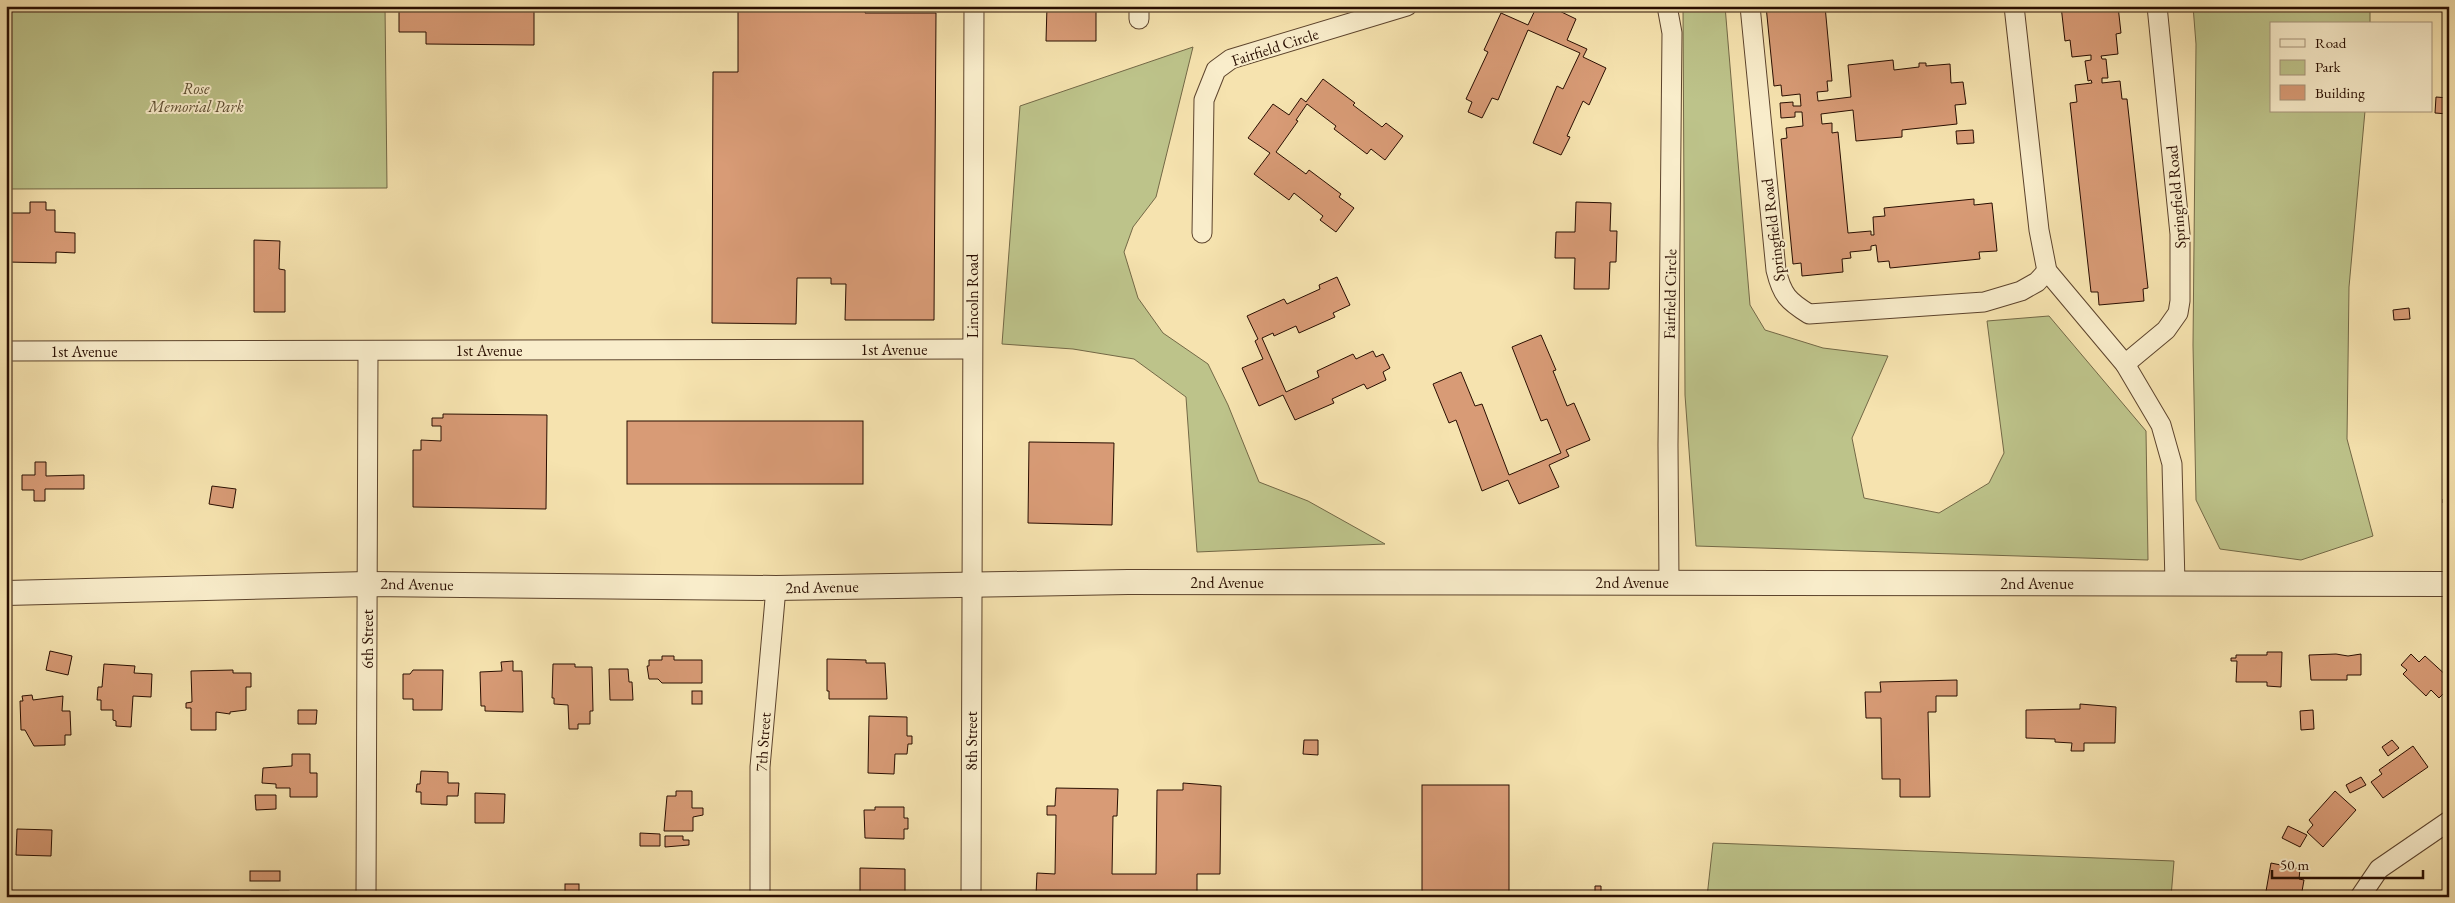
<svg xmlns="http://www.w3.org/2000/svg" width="2455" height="903" font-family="'EB Garamond',serif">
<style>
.green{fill:#bdc38a;stroke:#736846}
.building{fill:#d89b76;stroke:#290e01}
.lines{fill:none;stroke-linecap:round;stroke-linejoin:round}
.minor-casing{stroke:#5c432c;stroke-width:21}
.tertiary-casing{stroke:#5c432c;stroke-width:26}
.minor{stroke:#f9edcb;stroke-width:19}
.tertiary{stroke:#f9edcb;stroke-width:24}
.labels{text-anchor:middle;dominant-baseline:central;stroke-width:4;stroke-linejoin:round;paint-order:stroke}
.street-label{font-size:16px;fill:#290e01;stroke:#f9edcb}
.park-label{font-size:16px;font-style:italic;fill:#5d4d31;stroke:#f9edcb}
</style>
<rect width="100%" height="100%" fill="#f6e3af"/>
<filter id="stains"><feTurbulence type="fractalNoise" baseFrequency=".004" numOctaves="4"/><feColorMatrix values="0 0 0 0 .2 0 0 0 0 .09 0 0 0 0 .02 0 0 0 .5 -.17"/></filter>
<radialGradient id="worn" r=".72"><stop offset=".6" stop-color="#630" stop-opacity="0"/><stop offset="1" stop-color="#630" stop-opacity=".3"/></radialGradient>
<g class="green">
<path d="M6,6h379l2,182 -381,1z"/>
<path d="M1683,6h42l25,299 15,25 58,18 65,8 -36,82 12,60 75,15 50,-30 15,-30 -17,-132 62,-5 97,115 2,129 -452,-14 -11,-151z"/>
<path d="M2193,6h177v18h-99v87h94l-16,176 -2,152 26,97 -72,24 -81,-11 -24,-49 -3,-155 3,-301z"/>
<path d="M1193,47l-37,150 -23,30 -9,25 14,46 25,35 45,31 20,41 31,77 49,19 77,43 -188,8 -11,-155 -52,-38 -61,-10 -71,-5 18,-238z"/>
<path d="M1713,843l461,18 -3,36h-464z"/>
</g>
<g class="building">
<path d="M399,6h135v39l-108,-1v-12h-27z"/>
<path d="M738,6h128l-1,7h71l-2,307h-89l1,-36h-15v-6h-34l-1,46 -84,-1 1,-251h25z"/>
<path d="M1047,6h49v35h-50z"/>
<path d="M1537,6h12l27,13 -9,21 20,9 -4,8 23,11 -17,37 -6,-4 -16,35 3,1 -9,18 -28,-12 24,-57 6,3 17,-36 -52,-23 -30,70 -6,-2 -10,20 -14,-6 4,-10 -6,-3 22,-47 -4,-2 17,-37 27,12z"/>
<path d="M1766,6h59l7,75h-5l1,10 -11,1 1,9 33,-4 -3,-32 45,-5 1,10 25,-3v-4h7v3l24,-2 1,19 12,-1 3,22 -11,1 2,19 -55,6v7l-46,4 -3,-31 -32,4 1,10 10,-1v10l6,-1 10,101 23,-2v4h3l-1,-18 12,-1 -1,-8 90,-9v6l18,-2 5,48 -18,1 1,7 -90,9 -1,-7 -11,1 -2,-17 -5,1v4l-21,2 1,6 -9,1 1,13 -41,4 -1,-13 -8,1 -12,-125 6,-1 -1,-10 17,-2 -1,-14h-7v5l-14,1 -1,-15 13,-1v4h8l-1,-12 -18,2 -1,-11 -7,1z"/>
<path d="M2061,6h57l3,27 -5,1 2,20 -17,2 1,3h4l2,19h-6v5l18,-2 2,18h5l21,189 -5,1 1,12 -45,4 -1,-13h-7l-21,-189 7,-1 -2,-17 17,-2 -1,-3 -3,1 -3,-20 6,-1v-5l-19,2 -2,-17 -5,1z"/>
<path d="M1323,79l32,24 -2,2 29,22 4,-4 17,13 -18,24 -14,-11 -4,5 -33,-25 2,-3 -29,-22 -11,16 2,1 -22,31 30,22 3,-4 32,24 -2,3 15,11 -18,24 -16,-12 3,-4 -29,-23 -5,7 -35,-26 16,-21 -22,-15 25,-34 16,11 12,-17 5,4z"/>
<path d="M2436,97l13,1v16l-14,-1z"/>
<path d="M1973,130l1,13 -17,1 -1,-13z"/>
<path d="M30,202h16v8h9v22l20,1v20l-19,-1v11l-49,-1 1,-49h22z"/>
<path d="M1576,202l35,1 -1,28h7l-1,31h-6l-1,27h-35l1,-31h-20l1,-26h19z"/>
<path d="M254,240l26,1 -1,28 6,1v42h-31z"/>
<path d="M1337,277l13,28 -17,8 2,4 -36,16 -3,-7 -22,10 -1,-3 -11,5 24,54 33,-15 -2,-6 36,-17 3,5 17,-8 3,6 7,-3 7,14 -7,4 3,8 -19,9 -3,-5 -32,15 2,4 -39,17 -12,-25 -24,11 -17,-38 21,-9 -8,-18 3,-2 -11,-23 37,-17 3,5 33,-15 -1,-4z"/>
<path d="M2409,308l1,11 -16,1 -1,-10z"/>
<path d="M1541,335l15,35 -3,1 14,35 7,-3 16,37 -24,10 3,6 -20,9 10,22 -40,17 -11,-24 -26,11 -26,-71 -7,3 -16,-39 28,-12 14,34 7,-2 27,71 52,-22 -14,-34 -6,2 -29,-74z"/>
<path d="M443,414l104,1 -1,94 -133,-2v-57h8v-10l20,1v-15h-9v-8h11z"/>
<rect x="627" y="421" width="236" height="63"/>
<path d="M1029,442l85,1 -2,82 -84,-2z"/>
<path d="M35,462h11v14l38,-1v14h-39v12h-11v-11h-12v-15h13z"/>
<path d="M212,486l24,3 -3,19 -24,-4z"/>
<path d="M2446,496h3v27h-4l1,-19 -3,-1v-4h3z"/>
<path d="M50,651l22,5 -4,19 -22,-5z"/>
<path d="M2267,652h15l-1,35 -14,-1v-4h-31l1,-21h-6v-3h5v-3h31z"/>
<path d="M2336,654l12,2 13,-2v21h-14v5h-36l-2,-25z"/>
<path d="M2411,654l8,8 6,-6 24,22v10l-10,10 -8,-8 -5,6 -23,-22 4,-4 -6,-5z"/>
<path d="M662,656h12v4h28v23h-40l-4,-4h-9l-2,-13h2v-6h13z"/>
<path d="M827,659l39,1v3h19l2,36h-58v-8h-2z"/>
<path d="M513,661v10h9l1,41 -38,-1v-5h-4l-1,-34 22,-1 -1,-9z"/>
<path d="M104,664l31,2 -1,7 18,1 -1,23 -18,-1 -2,31 -15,-1v-5l-3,-1v-10h-12v-10h-4l1,-13h4z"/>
<path d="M553,664h22v3h17l1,44h-3v13h-12v5h-9l-1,-24 -14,-1v-6h-2z"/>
<path d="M609,669h19l1,13h3l1,18h-23z"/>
<path d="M233,670v3h18v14h-5v23l-16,2v2l-14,-2v18h-25v-22h-5v-5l6,-1 -1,-31z"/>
<path d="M413,670h30l-1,40h-29v-11h-10v-25h7z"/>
<path d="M1957,680v16h-21v16h-8l2,85h-30v-18h-18l-1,-61h-15l-1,-26h16l-1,-10z"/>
<rect x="692" y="691" width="10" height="13"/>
<path d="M32,695l1,5 30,-4 -1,15h8l1,24h-6v10l-31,1 -9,-16h-4l-1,-29h3l-1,-5z"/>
<path d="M2080,704l36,3 -1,36h-31v8h-13l1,-8 -17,-1v-3l-29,-1v-28l54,-1z"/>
<path d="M298,710h19l-1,14h-18z"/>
<path d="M2313,710l1,19 -13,1 -1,-19z"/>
<path d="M869,716l38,1v19h5v8h-4l-1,10h-12l-1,20 -26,-1z"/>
<path d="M1304,740h14v15l-15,-1z"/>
<path d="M2392,740l7,8 -11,8 -6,-9z"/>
<path d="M2413,746l15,21 -45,31 -12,-16 11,-8 -3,-4z"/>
<path d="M292,754h18v19h7v24h-27v-9h-14v-4l-14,-1 1,-15 29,-2z"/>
<path d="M421,771l27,1v11h11l-1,13h-11v9l-26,-1v-12h-5l1,-8h3z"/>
<path d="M2361,777l5,8 -16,8 -4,-8z"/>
<path d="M1183,783l38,3 -1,88h-23v23l-161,-2 1,-22 18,1 1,-59h-9v-9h8l1,-18 62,1 -1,27h-4l-1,58h44l1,-84h26z"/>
<rect x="1422" y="785" width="87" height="112"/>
<path d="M676,791h16v17h11v7l-10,2v14h-29l3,-35h9z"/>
<path d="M2335,791l21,19 -33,37 -16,-15 6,-7 -4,-5z"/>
<path d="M475,793l30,1 -1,29h-29z"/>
<path d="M255,795h21v14l-20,1z"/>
<path d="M875,807h29v11h4v11h-4v10l-39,-1 -1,-28h11z"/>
<path d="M2288,826l19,9 -7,12 -18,-9z"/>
<path d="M17,829l35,1 -1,26 -35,-1z"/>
<path d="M640,833l20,1v12h-20z"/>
<path d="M665,836h18v4h6v5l-24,2z"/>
<path d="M2271,863l29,6 -1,10 5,1 -3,17h-36z"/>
<path d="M860,868l45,1v26l-45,2z"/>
<rect x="250" y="871" width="30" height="10"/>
<rect x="565" y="884" width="14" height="13"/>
<path d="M1595,886h6v9l31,-1v3h-55l-1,-5h19z"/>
<rect x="251" y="891" width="38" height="6"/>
<rect x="451" y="892" width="19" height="5"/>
</g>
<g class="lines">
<g class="minor-casing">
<g id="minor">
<path d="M1139,6v13"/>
<path d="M1667,6l5,27 -4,412 1,137"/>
<path d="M1750,6l26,264c6,25 12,31 33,44l175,-12 37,-11 16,-9 10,-11"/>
<path d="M2014,6l25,224 8,41 78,93 36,61 11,39 3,119"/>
<path d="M1202,233l2,-133 12,-30 15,-11 176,-53"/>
<path d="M6,351l966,-2"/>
<path d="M2125,364l41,-34 12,-17 2,-12v-67l-23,-228"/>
<path d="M366,897l2,-546"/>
<path d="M760,897v-130l16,-179"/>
<path d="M971,897l3,-891"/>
<path d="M2360,897l19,-28 70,-48"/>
</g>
</g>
<g class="tertiary-casing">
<path id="tertiary" d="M6,593l361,-9 409,4 352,-6 1321,2"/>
</g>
<use href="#minor" class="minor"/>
<use href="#tertiary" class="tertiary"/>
</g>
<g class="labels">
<g class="street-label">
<text transform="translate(1275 47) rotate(-18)">Fairfield Circle</text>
<text transform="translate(2176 197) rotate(-95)">Springfield Road</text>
<text transform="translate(1773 230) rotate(-97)">Springfield Road</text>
<text transform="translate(1670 294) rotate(-89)">Fairfield Circle</text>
<text transform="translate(972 296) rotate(-90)">Lincoln Road</text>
<text x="894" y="349">1st Avenue</text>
<text x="489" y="350">1st Avenue</text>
<text x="84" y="351">1st Avenue</text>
<text x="1227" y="582">2nd Avenue</text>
<text x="1632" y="582">2nd Avenue</text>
<text x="2037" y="583">2nd Avenue</text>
<text transform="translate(417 584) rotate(1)">2nd Avenue</text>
<text transform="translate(822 587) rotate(-1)">2nd Avenue</text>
<text transform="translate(367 639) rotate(-90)">6th Street</text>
<text transform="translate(971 741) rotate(-90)">8th Street</text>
<text transform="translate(763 742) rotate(-86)">7th Street</text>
</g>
<g class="park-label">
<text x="196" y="88">Rose<tspan x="196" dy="18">Memorial Park</tspan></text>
</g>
</g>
<rect width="2455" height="903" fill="none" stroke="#f6e3af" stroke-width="25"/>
<rect x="8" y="8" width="2440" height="888" fill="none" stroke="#290e01" stroke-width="2.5"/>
<rect x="12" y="12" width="2430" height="878" fill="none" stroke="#290e01"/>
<rect x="2270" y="22" width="162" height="90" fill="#f9edcb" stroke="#a6947a"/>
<rect x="2280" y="39" width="25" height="8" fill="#f9edcb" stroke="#a6947a"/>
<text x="2315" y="48" font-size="15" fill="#290e01">Road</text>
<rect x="2280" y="60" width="25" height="15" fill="#bdc38a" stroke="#a6947a"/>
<text x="2315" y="72" font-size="15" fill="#290e01">Park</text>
<rect x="2280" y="85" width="25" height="15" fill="#d89b76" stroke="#a6947a"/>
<text x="2315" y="98" font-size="15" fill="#290e01">Building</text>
<path d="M2272 870v8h151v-8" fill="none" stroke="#290e01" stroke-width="2.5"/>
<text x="2280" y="870" font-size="15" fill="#290e01" stroke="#f9edcb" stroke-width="4" paint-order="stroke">50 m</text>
<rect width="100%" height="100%" filter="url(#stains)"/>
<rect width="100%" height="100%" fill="url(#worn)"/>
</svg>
